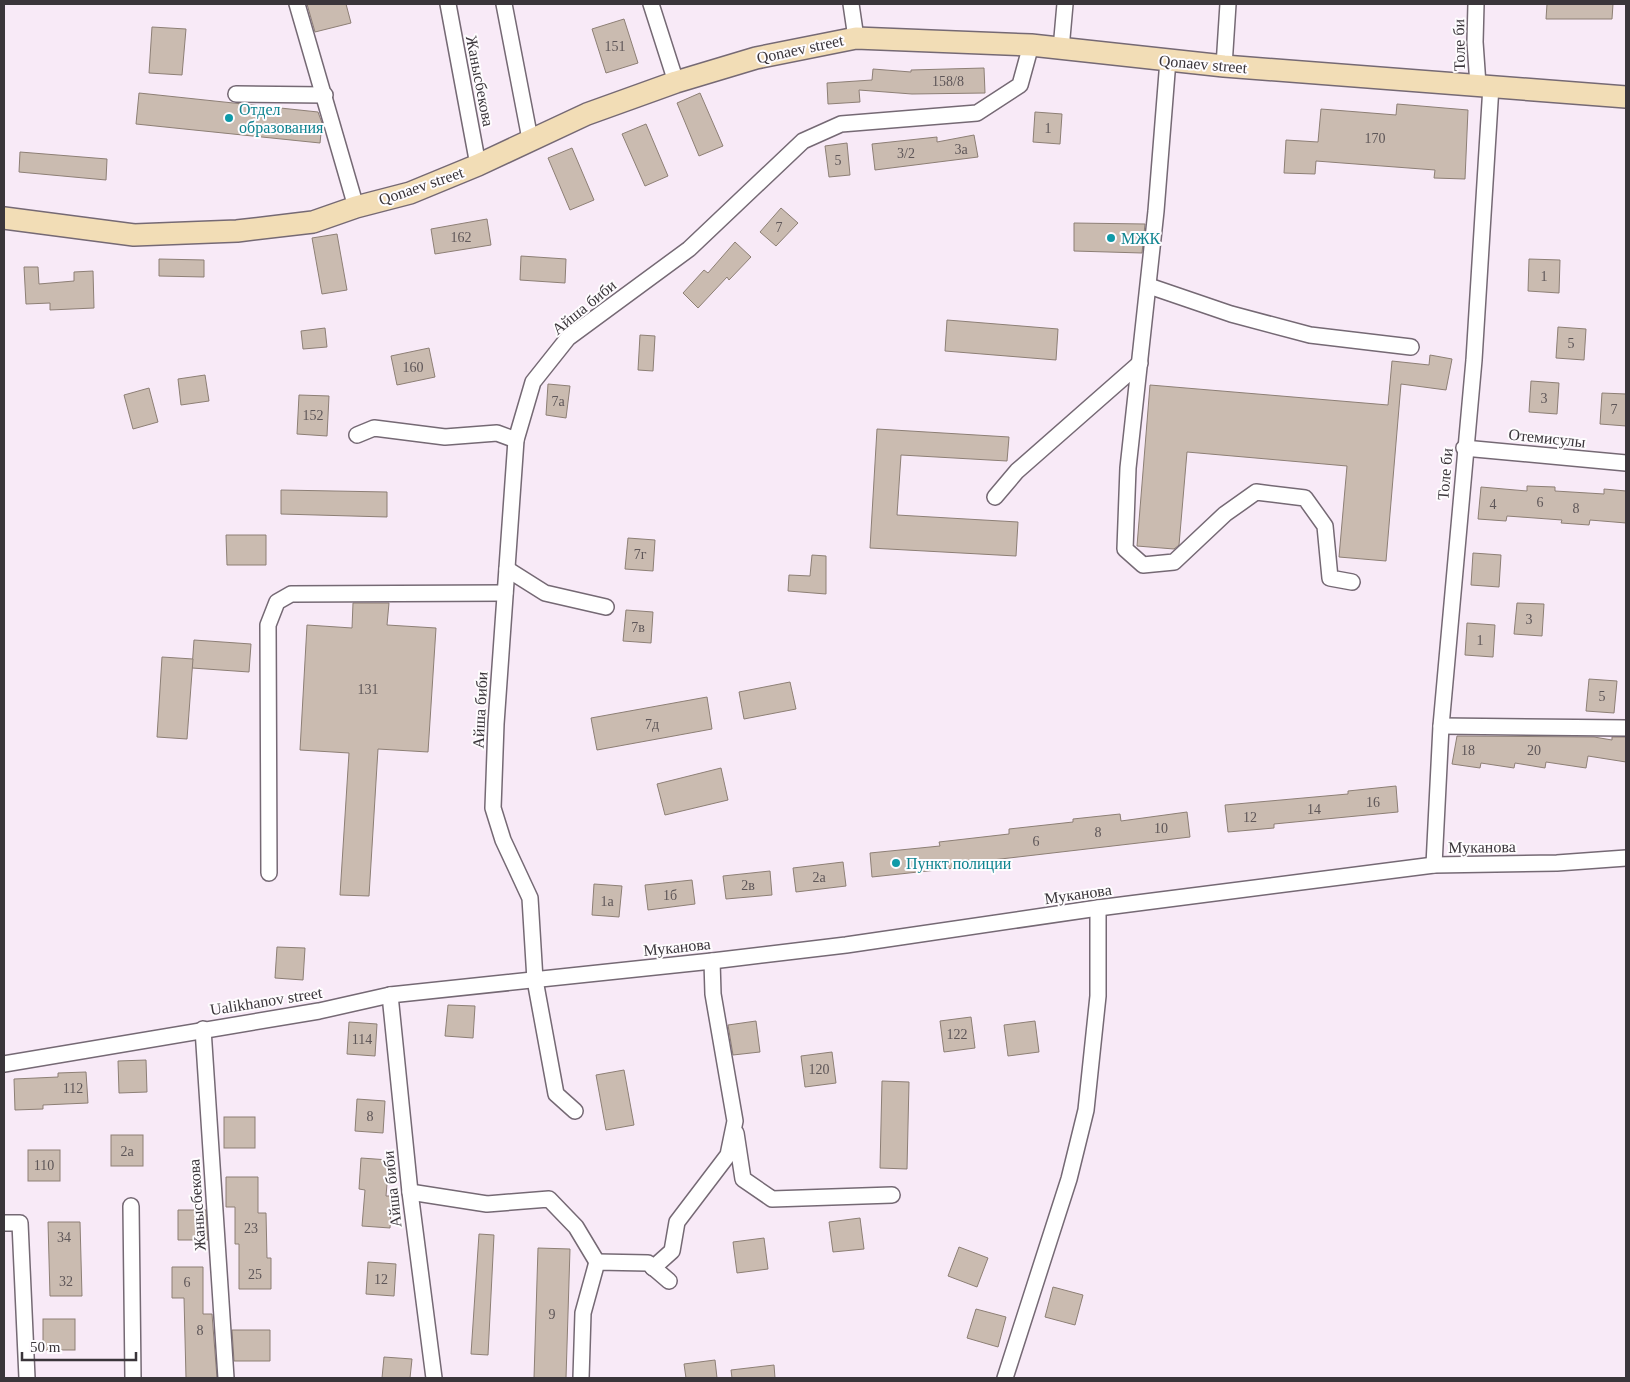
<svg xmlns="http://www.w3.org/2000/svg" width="1630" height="1382" font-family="'Times New Roman',serif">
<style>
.building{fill:#cabbb0;stroke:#8d7f75}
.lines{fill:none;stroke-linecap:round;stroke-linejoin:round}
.street-casing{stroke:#756974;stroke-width:18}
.secondary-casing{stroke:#756974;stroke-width:24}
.street{stroke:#fff;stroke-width:15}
.secondary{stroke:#f2ddb6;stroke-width:21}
.culture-dot{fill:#0f9aa8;stroke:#fefcfe;stroke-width:2}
.labels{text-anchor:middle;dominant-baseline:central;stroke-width:4;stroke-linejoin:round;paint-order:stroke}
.number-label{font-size:14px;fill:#5e5658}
.street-label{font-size:16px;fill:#3a353a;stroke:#fefcfe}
.culture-label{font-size:16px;fill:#0d838f;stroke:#fefcfe;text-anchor:start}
</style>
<rect width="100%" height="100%" fill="#f8eaf7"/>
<g class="building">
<path d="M307,4h39l5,19 -36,9z"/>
<path d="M1547,4h66l-1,15h-66z"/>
<path d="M624,19l14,44 -32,10 -14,-44z"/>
<path d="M152,27l34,2 -4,46 -33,-2z"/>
<path d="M984,68l1,25 -73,1 -53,-4 1,12 -32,2 -1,-21 45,-3 1,-11 38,3v-2z"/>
<path d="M139,93l179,19 4,11 -2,20 -184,-19z"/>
<path d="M700,93l23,53 -24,10 -22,-53z"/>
<path d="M1397,104l71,6 -3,69 -31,-1 1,-8 -119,-9 -1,13 -31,-1 2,-33 32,2 3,-33 75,6z"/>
<path d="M1035,112l27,2 -2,30 -27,-2z"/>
<path d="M646,124l22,52 -23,10 -23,-52z"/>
<path d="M974,135l4,22 -103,13 -3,-26 65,-7v5z"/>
<path d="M847,143l3,32 -21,2 -4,-31z"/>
<path d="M572,148l22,52 -24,10 -22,-52z"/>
<path d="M20,152l87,7 -1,21 -87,-8z"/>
<path d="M781,208l17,15 -22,23 -16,-14z"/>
<path d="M487,219l4,26 -56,9 -4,-25z"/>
<path d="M1074,223l71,1 -3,29 -68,-2z"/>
<path d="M337,234l10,56 -25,4 -10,-56z"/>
<path d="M735,242l16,15 -22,23 -2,-3 -29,31 -15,-15 21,-23 4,3z"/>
<path d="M521,256l45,3 -1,24 -45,-3z"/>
<path d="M159,259l45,1v17l-45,-1z"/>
<path d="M1529,259l31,1 -1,33 -31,-2z"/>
<path d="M24,267h14l1,17 35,-3v-9l19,-1 1,37 -44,2v-7l-24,1z"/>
<path d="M947,320l111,9 -2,31 -111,-9z"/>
<path d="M1558,327l28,2 -2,31 -28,-2z"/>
<path d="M325,328l2,19 -24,2 -2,-18z"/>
<path d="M640,335l15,1 -2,35 -15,-1z"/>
<path d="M429,348l6,29 -38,8 -6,-29z"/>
<path d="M1430,355l22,4 -6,31 -45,-6 -15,177 -47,-4 8,-91 -160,-14 -8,93 -5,4 -37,-3 13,-161 238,20 4,-44 37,4z"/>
<path d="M205,375l4,26 -28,4 -3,-26z"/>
<path d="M1531,381l28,2 -2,31 -28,-2z"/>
<path d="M548,384l22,2 -4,32 -20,-3z"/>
<path d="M149,388l9,34 -25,7 -9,-34z"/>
<path d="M1602,393l24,1v32l-26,-2z"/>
<path d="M299,395l30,1 -2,40 -30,-2z"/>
<path d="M877,429l132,8 -2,24 -106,-6 -4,60 121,7 -2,34 -146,-8z"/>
<path d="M1527,486l28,1v4l49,3v-5l22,2v32l-36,-3 -1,5 -28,-2 1,-3 -55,-4 -1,5 -28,-2 3,-32 46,4z"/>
<path d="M281,490l106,2v25l-106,-3z"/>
<path d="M226,535h40v30h-39z"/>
<path d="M628,538l27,2 -2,31 -28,-2z"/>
<path d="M1473,553l28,2 -2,32 -28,-2z"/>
<path d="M812,555l14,1v38l-38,-3 1,-16 21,1z"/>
<path d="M353,603h36l-2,22 49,3 -8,124 -50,-3 -9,147 -29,-1 9,-142 -49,-3 7,-125 45,3z"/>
<path d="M1517,603l27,1 -2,32 -28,-2z"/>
<path d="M626,610l27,2 -2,31 -28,-2z"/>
<path d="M1467,623l28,2 -2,32 -28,-2z"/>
<path d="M194,640l57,4 -2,28 -57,-4z"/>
<path d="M162,657l31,2 -6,80 -30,-2z"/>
<path d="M1589,679l28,2 -3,32 -28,-2z"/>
<path d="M790,682l6,27 -52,10 -5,-27z"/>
<path d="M707,697l5,32 -115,21 -6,-32z"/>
<path d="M1457,736l137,1 18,3v-3h14v25l-38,-6 -2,12 -40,-6 -1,6 -30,-5 -1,5 -33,-5 -1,5 -28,-4z"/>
<path d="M721,768l7,32 -63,15 -8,-31z"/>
<path d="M1396,786l2,26 -124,12v4l-46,4 -3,-27 123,-11v-3z"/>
<path d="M1187,812l3,25 -198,23v4l-120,13 -2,-24 70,-7 -1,-4 70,-8v-5l64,-7v-3l47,-5 1,7z"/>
<path d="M843,862l3,24 -50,6 -3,-24z"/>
<path d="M770,871l2,24 -46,4 -3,-23z"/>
<path d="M692,880l3,24 -47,6 -3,-25z"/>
<path d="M594,884l28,2 -3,31 -27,-2z"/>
<path d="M277,947l28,1 -2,32 -28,-2z"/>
<path d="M448,1005l27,1 -2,32 -28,-2z"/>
<path d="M971,1017l4,31 -31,4 -4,-31z"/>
<path d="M756,1021l4,31 -27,3 -5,-30z"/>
<path d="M1035,1021l4,31 -31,4 -4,-31z"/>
<path d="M349,1022l28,2 -2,32 -28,-2z"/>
<path d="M832,1052l4,31 -31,4 -4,-31z"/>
<path d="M146,1060l1,32 -28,1 -1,-32z"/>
<path d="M624,1070l10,55 -28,5 -10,-55z"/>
<path d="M86,1072l2,31 -45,2v4l-28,1 -1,-31 44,-2v-4z"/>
<path d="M882,1081l27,1 -2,87 -27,-1z"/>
<path d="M357,1099l28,2 -2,32 -28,-2z"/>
<rect x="224" y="1117" width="31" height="31"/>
<rect x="111" y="1135" width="32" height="31"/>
<rect x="28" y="1150" width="32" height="31"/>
<path d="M361,1158l28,2 -3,36h6l-2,32 -28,-2 3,-36 -6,-1z"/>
<path d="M226,1177h32v36h8l1,45h4v31h-32v-45h-4v-37h-9z"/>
<path d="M178,1210h28l2,30h-30z"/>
<path d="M860,1218l4,31 -31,3 -4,-30z"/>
<path d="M48,1222h32l2,74h-32z"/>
<path d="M479,1234l15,1 -6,120 -17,-1z"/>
<path d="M764,1238l4,31 -31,4 -4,-31z"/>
<path d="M959,1247l29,11 -11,29 -29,-11z"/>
<path d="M538,1248l32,1 -4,129h-32z"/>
<path d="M368,1262l28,2 -2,32 -28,-2z"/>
<path d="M172,1267h31v47h9l5,64h-31l-2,-80h-12z"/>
<path d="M1053,1287l30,8 -8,30 -30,-8z"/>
<path d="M976,1309l30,8 -8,30 -31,-9z"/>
<rect x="43" y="1319" width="32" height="31"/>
<path d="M232,1330h38v31h-36z"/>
<path d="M384,1357l28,2 -2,19h-28z"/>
<path d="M715,1360l2,18h-31l-2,-14z"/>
<path d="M774,1365l1,13h-43l-1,-8z"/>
</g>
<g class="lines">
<g class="street-casing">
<g id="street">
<path d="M297,4l59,203"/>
<path d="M448,4l30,161"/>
<path d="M504,4l26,135"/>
<path d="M651,4l25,78"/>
<path d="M851,4l5,34"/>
<path d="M1476,4l-1,38 3,43"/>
<path d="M1061,49l4,-45"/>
<path d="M1168,60l-12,151 -28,257 -3,81 18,16 31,-3 51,-48 31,-22 49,6 20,28 5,52 22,4"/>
<path d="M1224,66l4,-62"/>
<path d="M236,94l89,1"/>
<path d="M1149,286l82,28 79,21 101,12"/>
<path d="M357,435l17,-7 71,9 52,-4 19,7"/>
<path d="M1464,448l162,15"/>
<path d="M995,497l22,-26 123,-108"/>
<path d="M507,569l38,24 61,14"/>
<path d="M1441,726l185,2"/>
<path d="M1434,865l7,-139 33,-366 17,-274"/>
<path d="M269,873l-1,-248 9,-23 14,-8 214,-1"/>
<path d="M390,995l20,197 24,186"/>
<path d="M203,1029l23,349"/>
<path d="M4,1064l315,-53 71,-16 322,-34 134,-16 252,-37 336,-43 123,-2 69,-5"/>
<path d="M575,1111l-19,-17 -21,-114 -5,-82 -27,-58 -10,-32 3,-84 20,-284 17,-58 35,-44 121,-89 114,-108 38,-17 136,-11 43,-28 11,-40"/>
<path d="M736,1133l7,46 29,20 120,-4"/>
<path d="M410,1192l77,12 62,-5 27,28 21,35"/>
<path d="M131,1206l2,172"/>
<path d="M4,1223h16l7,155"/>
<path d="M653,1268l19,-17 5,-29 51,-67 7,-34 -22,-127 -1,-33"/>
<path d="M581,1378l2,-65 14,-51 51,1 21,18"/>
<path d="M1005,1378l64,-199 17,-69 12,-114v-88"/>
</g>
</g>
<g class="secondary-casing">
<path id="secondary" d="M4,218l130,17 103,-4 76,-9 43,-15 54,-14 68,-28 109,-51 89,-32 80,-24 100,-20 175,7 193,21 402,31"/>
</g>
<use href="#street" class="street"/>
<use href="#secondary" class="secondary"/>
</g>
<g class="culture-dot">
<circle cx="229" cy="118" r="5"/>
<circle cx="1111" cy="238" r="5"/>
<circle cx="896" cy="863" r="5"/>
</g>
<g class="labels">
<g class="number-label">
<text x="615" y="46">151</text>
<text x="948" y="81">158/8</text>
<text x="1048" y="128">1</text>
<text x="1375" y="138">170</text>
<text x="961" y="149">3а</text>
<text x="906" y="153">3/2</text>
<text x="838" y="160">5</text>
<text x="779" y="227">7</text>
<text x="461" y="237">162</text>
<text x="1544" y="276">1</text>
<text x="1571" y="343">5</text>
<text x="413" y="367">160</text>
<text x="1544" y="398">3</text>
<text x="558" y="401">7а</text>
<text x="1614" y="409">7</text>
<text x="313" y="415">152</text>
<text x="1540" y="502">6</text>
<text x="1493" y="504">4</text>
<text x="1576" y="508">8</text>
<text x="640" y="554">7г</text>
<text x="1529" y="619">3</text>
<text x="638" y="627">7в</text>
<text x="1480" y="640">1</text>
<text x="368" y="689">131</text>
<text x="1602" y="696">5</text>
<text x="652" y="724">7д</text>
<text x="1468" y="750">18</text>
<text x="1534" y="750">20</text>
<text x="1373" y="802">16</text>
<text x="1314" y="809">14</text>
<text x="1250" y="817">12</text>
<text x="1161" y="828">10</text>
<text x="1098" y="832">8</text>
<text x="1036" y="841">6</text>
<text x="819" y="877">2а</text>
<text x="748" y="885">2в</text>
<text x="670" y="895">1б</text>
<text x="607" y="901">1а</text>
<text x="957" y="1034">122</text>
<text x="362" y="1039">114</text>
<text x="819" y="1069">120</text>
<text x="73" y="1088">112</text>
<text x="370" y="1116">8</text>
<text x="127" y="1151">2а</text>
<text x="44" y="1165">110</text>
<text x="251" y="1228">23</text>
<text x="64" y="1237">34</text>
<text x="255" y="1274">25</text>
<text x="381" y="1279">12</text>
<text x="66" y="1281">32</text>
<text x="187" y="1282">6</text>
<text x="552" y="1314">9</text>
<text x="200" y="1330">8</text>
</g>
<g class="street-label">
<text transform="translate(1459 45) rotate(-91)">Толе би</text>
<text transform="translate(800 49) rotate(-12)">Qonaev street</text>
<text transform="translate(1203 64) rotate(5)">Qonaev street</text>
<text transform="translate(480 81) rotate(79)">Жанысбекова</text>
<text transform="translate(421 186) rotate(-19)">Qonaev street</text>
<text transform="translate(584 307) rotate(-39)">Айша биби</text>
<text transform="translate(1547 438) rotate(6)">Отемисулы</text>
<text transform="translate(1445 474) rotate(-85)">Толе би</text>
<text transform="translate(480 710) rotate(-87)">Айша биби</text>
<text transform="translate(1482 847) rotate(-1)">Муканова</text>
<text transform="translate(1078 894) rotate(-8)">Муканова</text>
<text transform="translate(677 947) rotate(-6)">Муканова</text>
<text transform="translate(266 1001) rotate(-9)">Ualikhanov street</text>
<text transform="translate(392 1189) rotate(-96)">Айша биби</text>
<text transform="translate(197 1205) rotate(-94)">Жанысбекова</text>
</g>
<g class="culture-label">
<text x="239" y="109">Отдел<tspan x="239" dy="18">образования</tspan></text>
<text x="1121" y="238">МЖК</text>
<text x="906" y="863">Пункт полиции</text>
</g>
</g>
<rect width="1630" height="1382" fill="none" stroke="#3a353a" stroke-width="10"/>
<path d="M22 1352v8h114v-8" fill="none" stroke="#3a353a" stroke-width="2.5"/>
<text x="30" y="1352" font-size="15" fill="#3a353a" stroke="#fefcfe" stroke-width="4" paint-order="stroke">50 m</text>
</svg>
